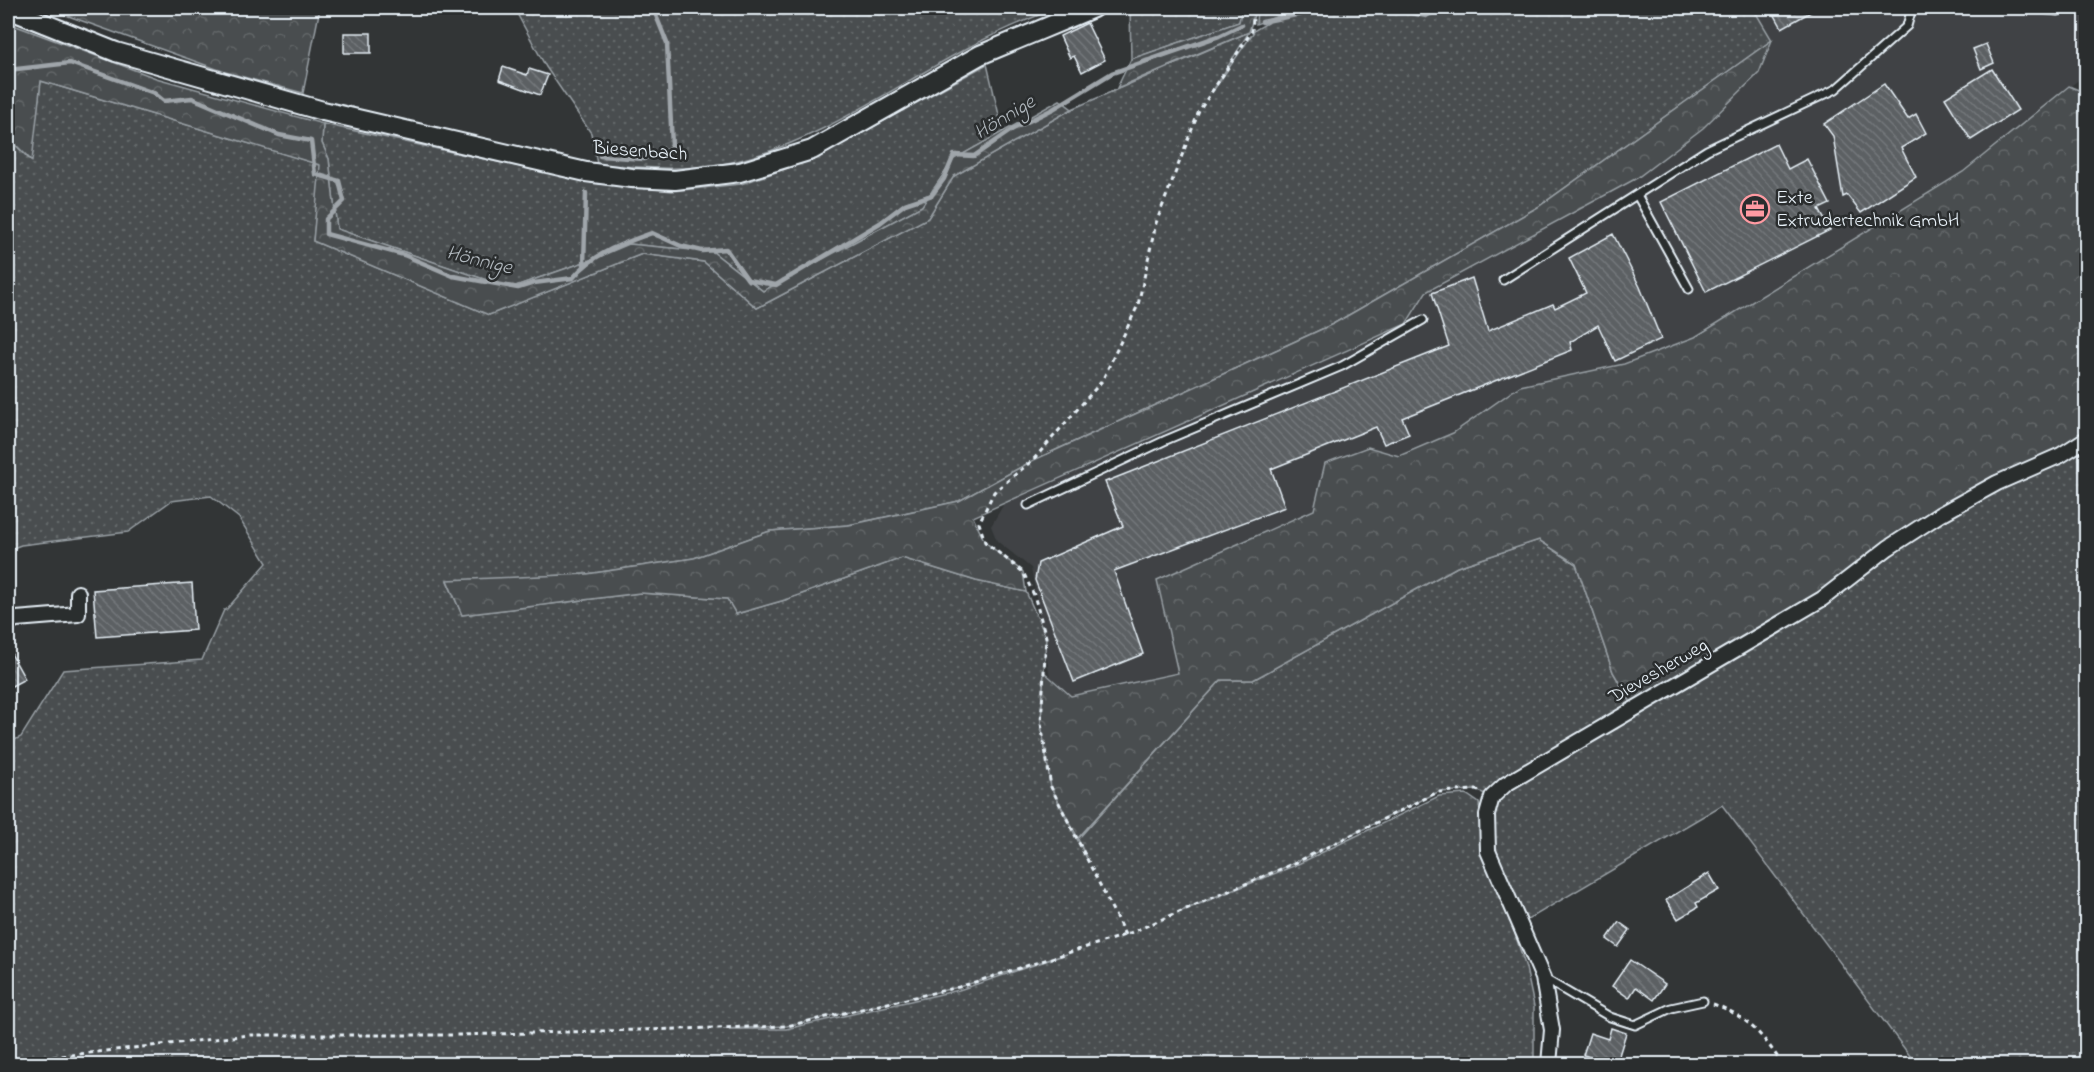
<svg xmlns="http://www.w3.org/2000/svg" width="2094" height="1072" font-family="'Indie Flower',sans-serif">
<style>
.built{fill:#3f4244}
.grass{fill:url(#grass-dots);stroke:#989fa4;stroke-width:1.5;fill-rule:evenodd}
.forest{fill:url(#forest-crowns);stroke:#989fa4;stroke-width:1.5}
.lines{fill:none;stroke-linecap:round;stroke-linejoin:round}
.stream{stroke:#9fa5aa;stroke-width:4.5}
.building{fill:url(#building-back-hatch);stroke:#e8f1f8;stroke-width:1.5}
.lane-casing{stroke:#e8f1f8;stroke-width:11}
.street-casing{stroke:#e8f1f8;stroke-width:18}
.secondary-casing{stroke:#e8f1f8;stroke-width:22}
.path{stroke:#e8f1f8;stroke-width:3;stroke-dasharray:4.5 4.5;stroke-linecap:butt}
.lane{stroke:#2a2d2e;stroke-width:7}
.street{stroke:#2a2d2e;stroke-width:14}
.secondary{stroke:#2a2d2e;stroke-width:18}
.labels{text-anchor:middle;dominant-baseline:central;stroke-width:5;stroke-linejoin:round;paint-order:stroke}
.street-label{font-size:20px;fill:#e8f1f8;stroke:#2a2d2e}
.poi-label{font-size:20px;fill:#e8f1f8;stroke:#2a2d2e;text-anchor:start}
.water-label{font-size:21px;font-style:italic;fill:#b1b8be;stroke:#2a2d2e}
</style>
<defs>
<pattern id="grass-dots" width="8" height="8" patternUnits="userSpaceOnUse" patternTransform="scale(1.5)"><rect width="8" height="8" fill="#494d4f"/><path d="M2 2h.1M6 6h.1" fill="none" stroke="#636769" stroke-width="1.8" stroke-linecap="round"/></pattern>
<pattern id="forest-crowns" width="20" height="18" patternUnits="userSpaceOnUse" patternTransform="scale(1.5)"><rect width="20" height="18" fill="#494d4f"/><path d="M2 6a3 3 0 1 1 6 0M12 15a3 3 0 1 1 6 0" fill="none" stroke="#636769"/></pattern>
<pattern id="building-back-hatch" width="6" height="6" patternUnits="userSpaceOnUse" patternTransform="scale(1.5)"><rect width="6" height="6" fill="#5c6063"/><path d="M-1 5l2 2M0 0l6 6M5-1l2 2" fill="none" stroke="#73777a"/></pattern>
</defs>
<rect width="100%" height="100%" fill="#323536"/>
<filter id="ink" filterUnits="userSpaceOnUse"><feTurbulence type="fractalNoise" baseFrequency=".0167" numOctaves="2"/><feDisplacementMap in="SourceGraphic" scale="12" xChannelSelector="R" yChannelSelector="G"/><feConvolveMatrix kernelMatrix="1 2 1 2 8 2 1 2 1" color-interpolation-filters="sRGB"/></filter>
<g filter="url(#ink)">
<path class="built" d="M1753,8h333v66l-123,98 -268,165 -71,27 -104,22 -67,47 -54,23 -31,-9 -54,63 -157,70 22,93 -108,23 -21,-19 -19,-109 -34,-27 -6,-15 14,-24 401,-178 20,-32 211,-114 122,-105 13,-33z"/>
<g class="grass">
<path d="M514,8h542c-25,10 -51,21 -75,33 -82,41 -153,97 -244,120 -47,11 -93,7 -140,3l-6,-31 -45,-66z"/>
<path d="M1130,8h112l-3,14 -108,37z"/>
<path d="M1257,8h496l19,32 -234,167 -205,117 -299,136 -75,41 -111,24 -78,6 -76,27 -107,16 -140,7 15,34 178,-22 88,6 8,15 49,-14 117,-42 74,23 50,11 20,45 -5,86 10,64 37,74 -10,-22 143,-159h32l204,-113 82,-27 37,24 37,108 20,34 -141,91 -16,-7 -38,2 -141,70 -120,51 119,-48 143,-69 27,-2 13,9 6,49 18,45 23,71 8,38v58h-1526v-321l13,-6 42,-67 139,-10 22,-50h2l41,-47 -28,-45 -28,-22 -40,5 -43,31 -107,13 -13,5v-413l23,24 10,-80 280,84 -8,76 176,74 153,-61 62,8 53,46 171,-90 26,-42 118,-67 177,-77 -36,59 42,-61 26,-15 -25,9zM1067,954l-108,36 -173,39h-63l64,-3 172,-39z"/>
<path d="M987,64l16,68 -49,27 -32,47 -159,85 -50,-39 -84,-8 -33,14 -86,30 -173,-59 -8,-70 -7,-16 1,-19 262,57 87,10 69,-7 76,-26z"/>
<path d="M2086,447v617h-170l-194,-259 -198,117c-12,-28 -40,-72 -33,-103 3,-11 10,-20 17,-28l451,-283z"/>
</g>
<g class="forest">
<path d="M46,8h274l-17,85 -78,-21z"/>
<path d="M1242,8h14l-7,24 -132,56 14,-29 108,-37z"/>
<path d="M8,23l148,55 167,46 -1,19 7,16 8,70 173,59 86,-30 33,-14 84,8 50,39 159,-85 32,-47 106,-59 12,9 -118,67 -26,42 -171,90 -53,-46 -62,-8 -153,61 -176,-74 7,-76 -279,-84 -9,80 -24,-24z"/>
<path d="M1772,40l-13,33 -56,55 -66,50 -211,114 -20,32 -433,193 12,25 38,30 3,20 -50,-11 -74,-23 -117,42 -49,14 -9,-15 -87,-6 -178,22 -15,-35 140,-6 107,-16 76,-27 79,-6 110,-24 75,-41 299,-136 205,-117z"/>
<path d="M2069,86l17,7v338l-21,15 -51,22 -108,60 -87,67 -186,111 -20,-34 -37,-108 -37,-24 -82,27 -204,113h-32l-143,158 -27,-51 -10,-64 3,-51 27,24 107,-23 -21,-93 157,-70 11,-47 43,-16 31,9 54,-23 67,-47 104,-22 71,-27 268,-165z"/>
</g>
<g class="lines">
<g class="stream">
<path d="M1371,8l22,1 33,7 13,-8"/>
<path d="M1460,8l22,2 10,-2"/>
<path d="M1262,22l69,-14"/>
<path d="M8,70l62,-7 84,30 10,8 28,-3 87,37 32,6 4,33 24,7 5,20 -18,18v15l78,21 49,21 65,12 16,-5 39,-5c19,-24 51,-35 79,-45l29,13 21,5 24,-2 22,31 28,5 104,-62 25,-19 27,-9 12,-16 10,-24 20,1 39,-27 40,-20 59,-36 107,-37 23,-11"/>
<path d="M600,156l44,3 8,-6 9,3 11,-10 -5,-103 -14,-35"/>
<path d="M584,265l2,-72"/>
</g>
</g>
<g class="building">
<path d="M1771,8h47l-36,20z"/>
<path d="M1087,23l18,37 -23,12 -8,-16 -4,2 -10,-22z"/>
<rect x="344" y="33" width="27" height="20"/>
<path d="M1986,44l8,19 -13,6 -8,-20z"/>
<path d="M503,67l24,8 2,-6 19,6 -8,20 -41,-15z"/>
<path d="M1992,69l26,41 -47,30 -26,-42z"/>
<path d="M1884,84l24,35 8,-5 10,19 -25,15 15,29 -55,36 -14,-18 -4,2 -10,-61 -9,-12z"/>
<path d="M1776,144l12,25 19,-10 23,45 -11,5 11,21 -124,62 -45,-90z"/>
<path d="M1613,234l27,53 21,52 -46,22 -17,-36 -28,17 2,8 -170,68 7,16 -25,10 -8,-17 -105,42 14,38 -171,64 29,83 -69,28 -39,-102 3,-17 85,-37 -18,-44 344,-136 -17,-53 40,-15 16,53 65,-27 2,4 31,-15 -17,-35z"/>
<path d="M192,583l3,47 -98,7 -4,-47z"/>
<path d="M8,648l17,31 -17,9z"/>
<path d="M1709,873l10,17 -23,13 2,4 -20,12 -12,-19z"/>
<path d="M1619,922l11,8 -12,17 -11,-8z"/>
<path d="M1630,960l35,24 -11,16 -18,-13 -7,11 -17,-12z"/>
<path d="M1611,1028l15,5 -10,32 -33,-10 7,-22 18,6z"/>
</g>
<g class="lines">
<g class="lane-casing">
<g id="lane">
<path d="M2031,8l27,3 5,-3"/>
<path d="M1637,195l52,94"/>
<path d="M1503,280l204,-130 129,-61 71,-63 5,-18"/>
<path d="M1028,505l138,-65 176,-74 81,-46"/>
<path d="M1545,979l65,38 25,8 36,-17 32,-7"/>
</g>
</g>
<g class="street-casing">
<g id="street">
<path d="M8,623l8,-4 62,-5v-21"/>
<path d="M1549,1064l3,-34 -9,-52 -55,-127 -1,-36 5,-18 14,-13 316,-185 66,-51 51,-33 58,-32 64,-28 25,-16"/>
</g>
</g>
<g class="secondary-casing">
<path id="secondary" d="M8,9l108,43 207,59 263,61 46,6 43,2 65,-8 72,-22 168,-95 113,-47"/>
</g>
<g class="path">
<path d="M1125,935l-74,-148 -10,-64 5,-86 -12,-42 -11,-23 -38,-30 -6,-19 15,-31 39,-32 69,-79 36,-76 18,-82 43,-112 53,-80 2,-23"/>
<path d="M1713,1004c33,11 51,32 69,60"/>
<path d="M8,1062l242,-27h208l329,-9 172,-39 166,-52 172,-73 141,-70 38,-2 5,2"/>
</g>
<use href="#lane" class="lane"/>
<use href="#street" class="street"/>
<use href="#secondary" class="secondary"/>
</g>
</g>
<defs>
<g id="office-ring" transform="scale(1.5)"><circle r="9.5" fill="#2a2d2e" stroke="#ff9aa2" stroke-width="1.5"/><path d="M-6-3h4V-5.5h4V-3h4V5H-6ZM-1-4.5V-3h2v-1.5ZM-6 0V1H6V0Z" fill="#ff9aa2"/></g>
</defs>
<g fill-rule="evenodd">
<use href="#office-ring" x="1755" y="209"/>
</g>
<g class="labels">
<g class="street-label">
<text transform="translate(640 152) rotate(4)">Biesenbach</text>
<text transform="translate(1659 672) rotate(-30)">Dievesherweg</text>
</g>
<g class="poi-label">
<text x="1776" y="198">Exte<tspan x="1776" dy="23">Extrudertechnik GmbH</tspan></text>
</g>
<g class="water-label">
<text transform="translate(1005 118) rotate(-31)">Hönnige</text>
<text transform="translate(479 261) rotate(14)">Hönnige</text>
</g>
</g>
<rect width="2094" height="1072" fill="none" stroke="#2a2d2e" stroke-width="30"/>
<rect x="15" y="15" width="2064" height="1042" fill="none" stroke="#e8f1f8" stroke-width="2" filter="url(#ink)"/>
</svg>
